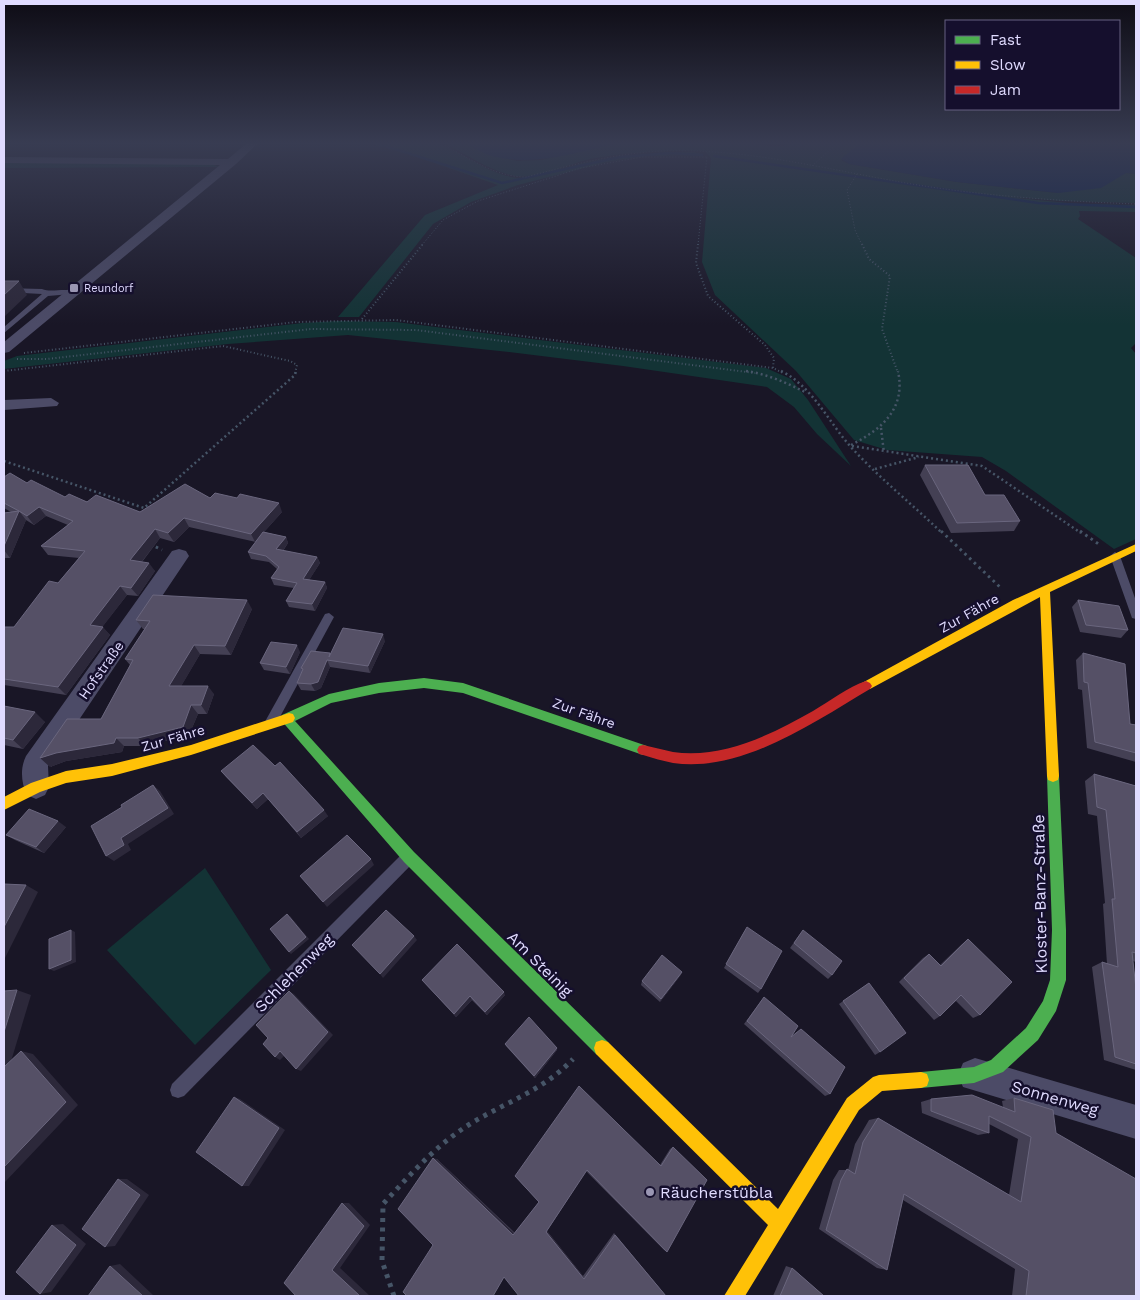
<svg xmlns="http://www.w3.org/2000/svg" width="1140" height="1300" font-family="'Work Sans',sans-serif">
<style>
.green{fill:#133335}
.water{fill:#081f4b}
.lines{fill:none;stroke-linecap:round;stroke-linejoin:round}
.stream{stroke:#081f4b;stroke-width:2.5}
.path-far4{stroke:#465567;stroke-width:1;stroke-dasharray:1 2;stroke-linecap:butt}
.path-far3{stroke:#465567;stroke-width:2;stroke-dasharray:1 2.5;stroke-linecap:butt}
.path-far2{stroke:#465567;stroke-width:2.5;stroke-dasharray:2 3;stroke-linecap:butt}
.path-far1{stroke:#465567;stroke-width:3;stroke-dasharray:2.5 4;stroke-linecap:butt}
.path{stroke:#465567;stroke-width:5;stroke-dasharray:4 5.5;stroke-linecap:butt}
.lane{fill:#4c4b67;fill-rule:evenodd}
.street{fill:#4c4b67;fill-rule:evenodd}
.fast{fill:#4caf50;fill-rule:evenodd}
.slow{fill:#ffc107;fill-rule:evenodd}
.jam{fill:#c62828;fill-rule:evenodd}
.wall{fill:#444054}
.shaded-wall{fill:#2c283a}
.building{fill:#555066;stroke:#6a667e}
.poi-dot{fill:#9a96b3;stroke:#150f2d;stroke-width:2}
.labels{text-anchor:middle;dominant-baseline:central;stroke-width:5;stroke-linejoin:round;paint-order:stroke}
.far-poi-label{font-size:11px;fill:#e0dbff;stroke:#150f2d;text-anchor:start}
.street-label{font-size:14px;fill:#e0dbff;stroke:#150f2d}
.near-street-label{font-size:16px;fill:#e0dbff;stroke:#150f2d}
.near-poi-label{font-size:16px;fill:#e0dbff;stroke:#150f2d;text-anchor:start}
</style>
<rect width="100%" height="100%" fill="#191626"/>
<g class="green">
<path d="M369,143c16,0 56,-4 70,1 27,10 51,32 81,34l69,-16 34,-6 50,-4h21l8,3 -56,1 -39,6 -89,23 -47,17 -38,22 -74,93h-21l87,-102 73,-30 -95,-33z"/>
<path d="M442,143h21l28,12 26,6 24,-1 78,-17h129l29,4 18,-4h65l-19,17 8,4 108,18 101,11 68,-20 10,1v29l-76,-2 -60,-5 78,8 58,1v7l-57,-1 1,5 -2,3 58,39v85l-5,5 5,6v185l-22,10 -108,-78 -24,-14 -95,-7 -33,-10 -58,-69 -81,-76 -13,-33 9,-104 -6,-7c-38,-1 -77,1 -115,8 -20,5 -55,20 -74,17 -26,-4 -50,-23 -74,-33z"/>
<path d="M4,162l205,1 10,4 -215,1z"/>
<path d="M338,321l58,1 370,46 25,11 17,21 43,66 -34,-32 -23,-27 -27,-20 -144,-21 -114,-14 -161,-17 -120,9 -224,25v-8l13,-5 285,-33z"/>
<path d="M205,868l66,102 -76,75 -88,-95z"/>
</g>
<g class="water">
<path d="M463,143h156c-42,9 -84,24 -127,13 -10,-3 -19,-9 -29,-13z"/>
<path d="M860,143h276v31l-10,-1 -25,15 -43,5 -101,-11 -108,-18 -8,-5z"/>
</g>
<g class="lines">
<g class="stream">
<path d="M376,143l126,40 118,-26 51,-4 31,2"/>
<path d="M714,156l324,47 98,4"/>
</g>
<g class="path-far4">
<path d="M440,143c28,14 54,34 86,34 45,-12 91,-24 137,-26 82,-3 163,18 243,32 76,13 153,18 230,21"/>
<path d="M812,166l26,-23"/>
<path d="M857,174l-10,16 8,40 7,15"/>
<path d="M422,245l21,-25 35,-19 103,-33 61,-11h65"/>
<path d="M698,245l9,-89"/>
</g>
<g class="path-far3">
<path d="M698,244l-2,19 12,33 57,49 9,13 -1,10"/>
<path d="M862,244l7,15 21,17 -8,53 16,44"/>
<path d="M362,319l61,-75"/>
<path d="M24,353l272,-31 100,-2 377,48 10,5"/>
<path d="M17,359h30l264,-30 105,1 339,43"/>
<path d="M4,371l219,-25 67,15 7,4 -2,8"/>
</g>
<g class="path-far2">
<path d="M746,371c21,3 41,12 61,22"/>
<path d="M781,371c31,15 47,50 69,75 28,31 62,58 92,87"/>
<path d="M881,428l3,25"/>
<path d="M851,445c31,-16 55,-36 47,-74"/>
<path d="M852,446l130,20 99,67"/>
<path d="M4,461l140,47 151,-133 1,-4"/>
<path d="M875,469l44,-12"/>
</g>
<g class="path-far1">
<path d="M941,531l61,58"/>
<path d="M1080,531l20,14"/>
<path d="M150,544l12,6"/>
</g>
<path class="path" d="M394,1296l-12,-35 1,-57c27,-29 53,-59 87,-80 36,-22 74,-34 103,-65"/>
<g class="lane">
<path d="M4,288l38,1c10,4 24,-2 32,3l-3,2 -23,2 -44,37v-6l38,-33 -38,-2z"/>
<path d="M1115,552l5,4 16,45v18l-4,-1 -1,-3 -21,-59z"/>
<path d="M329,613l5,4 -59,109 -4,1 -4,-1 -2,-4 2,-4 58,-104z"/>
<path d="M408,851l5,2 2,5 -2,5 -229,233 -6,2 -6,-2 -2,-6 2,-6 231,-231z"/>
</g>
<g class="street">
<path d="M247,143h11l-22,21 -227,188 -5,1v-11l216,-177 -216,-2v-6l224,2z"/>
<path d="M51,398l8,5 -2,3 -53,4v-10z"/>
<path d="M179,549l7,2 3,5 -141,210 1,21 -4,8 -9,4 -9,-4c-6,-12 -7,-27 -1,-39l146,-205z"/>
<path d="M975,1058l161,47v34l-173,-52 -5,-12 5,-12z"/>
</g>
<g class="fast">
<path d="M424,678l39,5 184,63 2,4 -2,4 -4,1 -180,-62 -39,-5 -45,5 -48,10 -36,18 119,131 194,190 2,6 -2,6 -6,2 -6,-2 -192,-192 -124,-143 2,-4 47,-21 50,-11z"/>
<path d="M1053,770l5,2 1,4 7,154v50l-10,31 -18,29 -35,32 -29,11 -53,5 -6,-2 -2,-6 2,-6 6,-2 53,-5 17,-7 35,-32 17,-27 7,-21 2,-50 -5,-154 1,-4z"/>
</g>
<g class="slow">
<path d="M1136,544v7l-86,41 9,184 -1,4 -5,2 -5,-2 -1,-4 -7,-179 -170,92h-8l-2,-3 2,-3 151,-83z"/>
<path d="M289,713l4,1 2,4 -2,4 -102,33 -79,21 -46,7 -26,9 -36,18v-13l27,-14 35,-12 46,-7 79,-19z"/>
<path d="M602,1040l6,2 170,167 69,-111 26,-21 6,-2 42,-3 6,2 2,6 -2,6 -6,2 -39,3 -23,19 -114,186h-21l44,-71 -172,-171 -2,-6 2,-6z"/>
</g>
<path class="jam" d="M866,681l4,2 2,3 -2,3c-56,33 -128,84 -197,74 -10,-2 -20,-5 -30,-8l-4,-1 -2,-4 2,-4 4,-1c10,2 20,5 30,7 49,7 98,-17 140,-41 17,-10 35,-24 53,-30z"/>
</g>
<g class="wall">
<path d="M925,465l60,30 35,26 -6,10 -63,2 -31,-58z"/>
<path d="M4,477l23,6 38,14 75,15 70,-14 72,14 -18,20 22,5 2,6 -5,8 34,6 3,6 -11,17 16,2 2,6 -12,23 -26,-4 -3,-6 8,-13 -20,-3 -3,-7 6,-9 -8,-7 -18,-3 -3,-7 8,-10 -67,-15 -15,15 -14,-4 -18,24 13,9 -17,25 -11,-1 -25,32 8,8 -44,60 -62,-10v-58h10l44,-44 21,-25 -31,-3 -7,-9 27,-21 -22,-9 -12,9 -8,-5 -16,38h-6v-45l7,-1 -7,-4z"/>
<path d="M1078,600l50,30 -7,8 -41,-6 -8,-25z"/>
<path d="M252,609l-21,46 -31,-1 -19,32 33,8 -7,20h-9l-9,21 -43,11h-22l-2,6 -56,9 -16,6 51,-48 29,-54 -5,-6 20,-30h-2l-7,-9z"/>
<path d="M385,641l-15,32 -40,-6 -9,21 -6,3 -14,-1 -4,-7 5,-12 -1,-3 29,-15z"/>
<path d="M300,652l-10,22 -26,-4 -4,-7z"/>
<path d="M1083,653l47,71 6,1v37l-49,-14 -5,-58 -4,-1 -2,-29z"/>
<path d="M4,706l41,16 -22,27 -19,-4z"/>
<path d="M221,771l107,45 -27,22 -33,-39 -11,10 -31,-32z"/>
<path d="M1094,774l42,12v176l-3,-1 3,28v81l-32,-10 -12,-93 10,-5 5,2 -4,-60 2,-1 -8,-87 -9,-2 -3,-33z"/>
<path d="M66,827l-22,26 -29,-13 -9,-5z"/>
<path d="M803,930l29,45 -4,4 -38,-31z"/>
<path d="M744,932l17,57 -3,4 -34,-25z"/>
<path d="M968,939l12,76 -7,3 -17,-17 -16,15 -6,4 -35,-38 24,-24 6,-4 11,11 22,-21z"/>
<path d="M682,972l-2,4 -20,26 -19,-17 1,-4z"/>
<path d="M422,980l83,15 -18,20 -15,-15 -16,17z"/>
<path d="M869,983l11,69 -5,3 -36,-51z"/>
<path d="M764,997l27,40 39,57 -5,2 -81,-72z"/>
<path d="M505,1044l52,6 -22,28 -29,-32z"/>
<path d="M1014,1098l42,35 80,163h-124l3,-27 -112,-69 -16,70 -10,-2 -58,-39 14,-49 6,-10h9l7,-26 14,-24 9,-2 131,77 9,-56 -29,-15v9l-11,2 -56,-22 -1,-11 10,-3 72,8 -1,-6z"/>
<path d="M673,1147l-6,105 -3,-2 -78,-79 -39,60 36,45 31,-43 52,63 -161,-18 -72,-33 4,-86 78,74 24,-31 -24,-26 145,-11 10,-16z"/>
<path d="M786,1266l6,2 32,28h-51z"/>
</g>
<g class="shaded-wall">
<path d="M19,281l8,14 -23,22v-22z"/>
<path d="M279,503l3,9 -27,30 -4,-8z"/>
<path d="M39,507l7,9 -12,9 -7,-9z"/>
<path d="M19,511l7,9 -16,38 -6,-8v-4z"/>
<path d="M184,518l5,9 -15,15 -6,-9z"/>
<path d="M155,529l5,9 -24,31 -6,-9z"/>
<path d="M286,537l2,6 -9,13 -3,-7z"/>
<path d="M317,557l3,6 -14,22 -3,-6z"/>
<path d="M149,563l6,8 -17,25 -7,-8z"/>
<path d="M325,582l2,6 -12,23 -3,-7z"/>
<path d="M120,586l7,9 -30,39 -7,-9z"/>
<path d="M247,600l5,9 -21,46 -6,-9z"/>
<path d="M103,627l7,8 -44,60 -8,-8z"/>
<path d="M383,634l2,7 -15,32 -2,-7z"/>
<path d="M194,645l6,9 -24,41 -7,-9z"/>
<path d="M297,645l3,7 -10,22 -4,-7z"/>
<path d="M327,660l3,7 -9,21 -6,3 -4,-7z"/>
<path d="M208,686l6,8 -7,20 -6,-9z"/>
<path d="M191,705l7,9 -9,21 -43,11 -8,-8z"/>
<path d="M35,712l10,10 -22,27 -10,-9z"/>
<path d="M116,738l8,8 -2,6 -56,9 -16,6 -10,-9 16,-5z"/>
<path d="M153,785l7,6 14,23 -46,30 3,6 -17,11 -8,-5 15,-18z"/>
<path d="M263,793l5,6 -11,10 -5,-6z"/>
<path d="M324,810l4,6 -27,22 -4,-6z"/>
<path d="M58,821l8,6 -22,26 -8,-6z"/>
<path d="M371,859l3,6 -47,42 -4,-5z"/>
<path d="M26,885l12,7 -34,68v-33z"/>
<path d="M290,916l19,23 -18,15 -2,-2z"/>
<path d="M71,930l4,2 1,30 -22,9 -5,-2z"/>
<path d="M414,936l3,4 -34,38 -3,-4z"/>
<path d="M682,972l-2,4 -20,26 1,-3z"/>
<path d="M17,990l14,5 -25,83 -2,-1v-45z"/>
<path d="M289,991l5,3 39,41 -32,36 -5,-2z"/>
<path d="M504,992l1,3 -18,20 -2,-3z"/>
<path d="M470,996l2,4 -16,17 -2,-3z"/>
<path d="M557,1048v2l-22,28 -1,-2z"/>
<path d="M21,1051l12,3 45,51 -74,78v-16z"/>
<path d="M280,1051l6,3 -6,6 -5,-3z"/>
<path d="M234,1097l6,2 45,31 -36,56h-7z"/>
<path d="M433,1158l4,1 78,75 -2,1z"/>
<path d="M118,1179h9l22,16 -34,51 -10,1z"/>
<path d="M342,1203h7l21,22 -30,43 30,28h-10l-28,-26z"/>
<path d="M63,1224l23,20 -35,48 -11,2 12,-69z"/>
<path d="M547,1231l36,45 1,3 -38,-47z"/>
<path d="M120,1264l33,31 -1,1h-9l-33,-30z"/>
</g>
<g class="building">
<path d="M4,281h15l-15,14z"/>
<path d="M925,465h43l17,30h19l16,26 -63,2z"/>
<path d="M10,473l17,10 4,-3 34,17 4,-3 18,8 9,-7 44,17 45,-28 25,14 5,-5 22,5 3,-4 39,9 -28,31 -67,-16 -16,15 -13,-4 -25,31 19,3 -18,25 -11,-2 -30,39 13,2 -45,60 -54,-8v-52h10l35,-46 9,2 27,-32 -44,-5 32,-25 -34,-14 -12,9 -8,-5 -15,35v-33l15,-2 -15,-8v-26z"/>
<path d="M263,532l23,5 -10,12 41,8 -14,22 22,3 -13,22 -26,-3 11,-18 -26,-5 8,-11 -13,-11 -18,-4z"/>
<path d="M153,595l94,5 -22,46 -31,-1 -25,41h39l-7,19h-10l-8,22 -45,11h-22l-2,5 -58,10 -16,5 27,-39h34l32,-59 -8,-1 25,-38 -14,-1z"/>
<path d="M1078,600l41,6 9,24 -42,-5z"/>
<path d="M343,628l40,6 -15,32 -41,-6 -9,22 -7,2 -14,-1 6,-14 -2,-1 10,-17 19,2 -1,4z"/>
<path d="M271,642l26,3 -11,22 -26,-4z"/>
<path d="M1083,653l42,11 5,60 6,1v28l-41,-11 -7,-59 -4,-1z"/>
<path d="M4,706l31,6 -22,28 -9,-2z"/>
<path d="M253,745l22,21 5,-4 44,48 -27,22 -34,-39 -11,10 -31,-32z"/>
<path d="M1094,774l42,12v167l-4,-1 4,37v75l-21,-7 -13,-95 16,5 -6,-68h3l-9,-89 -9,-3z"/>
<path d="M153,785l15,23 -47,30 3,7 -18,11 -15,-30 31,-19 -1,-2z"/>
<path d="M29,809l29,12 -22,26 -30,-12z"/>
<path d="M347,835l24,24 -48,43 -23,-26z"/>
<path d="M4,884l22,1 -22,42z"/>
<path d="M386,910l28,26 -34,38 -28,-29z"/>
<path d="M287,914l19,23 -17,15 -19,-23z"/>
<path d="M747,927l35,24 -21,38 -35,-25z"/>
<path d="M71,930v30l-22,9v-30z"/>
<path d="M803,930l39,31 -10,14 -38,-32z"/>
<path d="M968,939l44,43 -32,33 -19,-20 -21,21 -36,-38 25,-24 12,12z"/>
<path d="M457,944l47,48 -19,20 -15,-16 -16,18 -32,-34z"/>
<path d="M662,955l20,17 -21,27 -19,-18z"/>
<path d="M869,983l37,50 -26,19 -37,-51z"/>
<path d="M17,990l-13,42v-41z"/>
<path d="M289,991l39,41 -32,37 -16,-18 -5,6 -12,-13 5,-6 -12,-13z"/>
<path d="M764,997l34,29 -7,11 10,-8 44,38 -15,27 -83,-73z"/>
<path d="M529,1017l28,31 -23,28 -29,-32z"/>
<path d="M21,1051l45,51 -62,65v-100z"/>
<path d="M579,1086l82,80 12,-19 34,33 -40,72 -80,-82 -41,62 38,47 31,-44 51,61h-147l-15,-19 -11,19h-86l-4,-4 30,-47 -35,-36 35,-51 80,77 26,-33 -24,-26z"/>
<path d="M972,1095l43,17 -1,-14 39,12 3,23 80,46v117h-110l3,-25 -125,-77 -17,76 -61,-40 15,-50 6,-11 8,5 8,-32 15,-24 143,84 10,-65 -42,-21v17l-58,-22v-12z"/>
<path d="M234,1097l45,31 -37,58 -46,-34z"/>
<path d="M118,1179l22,16 -35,52 -23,-18z"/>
<path d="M342,1203l22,23 -32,44 28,26h-64l-12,-13z"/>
<path d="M52,1225l24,20 -36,49 -24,-22z"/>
<path d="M110,1266l33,30h-55z"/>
<path d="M792,1268l32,28h-44z"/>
</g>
<linearGradient id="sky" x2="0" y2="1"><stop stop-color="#0e0c15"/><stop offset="0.44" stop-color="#383c52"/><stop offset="1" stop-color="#383c52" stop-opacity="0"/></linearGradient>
<rect width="1140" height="325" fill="url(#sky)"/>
<g class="poi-dot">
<rect x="69" y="283" width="10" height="10" rx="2.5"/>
<circle cx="650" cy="1192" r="5"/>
</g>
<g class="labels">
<g class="far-poi-label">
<text x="84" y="288">Reundorf</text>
</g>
<g class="street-label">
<text transform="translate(969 613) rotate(-29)">Zur Fähre</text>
<text transform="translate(101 670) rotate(-55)">Hofstraße</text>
<text transform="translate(584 713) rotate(20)">Zur Fähre</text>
<text transform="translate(173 738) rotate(-16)">Zur Fähre</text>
</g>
<g class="near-street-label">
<text transform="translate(1040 894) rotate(-91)">Kloster-Banz-Straße</text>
<text transform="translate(540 964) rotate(45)">Am Steinig</text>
<text transform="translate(294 973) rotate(-45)">Schlehenweg</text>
<text transform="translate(1055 1098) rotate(16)">Sonnenweg</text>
</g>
<g class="near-poi-label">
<text x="660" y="1192">Räucherstübla</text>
</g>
</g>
<rect width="1140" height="1300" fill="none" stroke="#e0dbff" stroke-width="10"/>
<rect x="945" y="20" width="175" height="90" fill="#150f2d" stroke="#666181"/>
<rect x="955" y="36" width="25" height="8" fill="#4caf50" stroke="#666181"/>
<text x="990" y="45" font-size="15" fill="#e0dbff">Fast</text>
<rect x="955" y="61" width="25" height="8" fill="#ffc107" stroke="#666181"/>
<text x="990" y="70" font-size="15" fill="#e0dbff">Slow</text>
<rect x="955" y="86" width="25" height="8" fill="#c62828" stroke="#666181"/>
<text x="990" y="95" font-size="15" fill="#e0dbff">Jam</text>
</svg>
